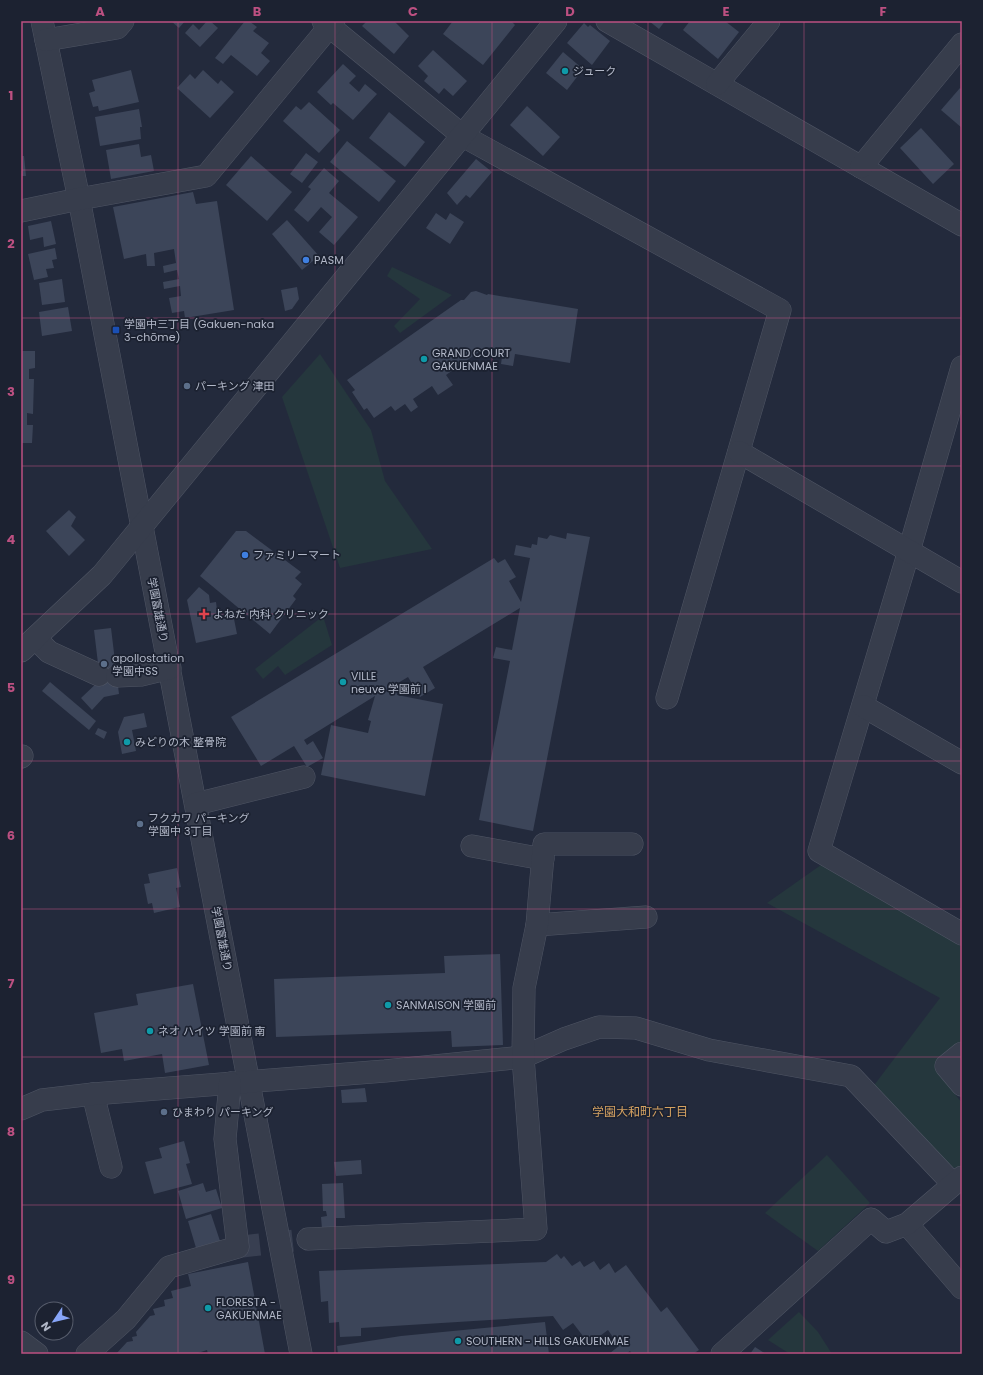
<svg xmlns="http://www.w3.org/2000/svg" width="983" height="1375" font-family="Poppins,'Noto Sans JP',sans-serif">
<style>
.green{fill:#25373d}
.building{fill:#3c4559}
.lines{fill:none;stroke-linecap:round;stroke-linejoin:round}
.minor-tunnel{stroke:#383f51;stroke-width:22;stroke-dasharray:22 11;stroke-linecap:butt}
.minor-casing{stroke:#4f5564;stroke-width:23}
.minor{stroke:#373d4c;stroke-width:22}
.grid{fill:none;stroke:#bc5081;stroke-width:1;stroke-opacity:0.55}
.culture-dot{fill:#0f9aa8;stroke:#1c2231;stroke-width:1.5}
.shop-dot{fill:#3f7fe0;stroke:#1c2231;stroke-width:1.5}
.transit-dot{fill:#1a4fb4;stroke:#1c2231;stroke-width:1.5}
.service-dot{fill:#5c6f8a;stroke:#1c2231;stroke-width:1.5}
.health-dot{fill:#e0444e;stroke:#1c2231;stroke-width:1.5}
.labels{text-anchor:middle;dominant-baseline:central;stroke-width:3.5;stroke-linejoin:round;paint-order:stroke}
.poi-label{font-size:11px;fill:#b2b8c8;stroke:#1c2231;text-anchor:start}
.street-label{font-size:11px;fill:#b2b8c8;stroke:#1c2231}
.neighbourhood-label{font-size:12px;fill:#d4a161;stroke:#1c2231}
.neatline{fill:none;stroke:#bc5081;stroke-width:1.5}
.grid-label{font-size:13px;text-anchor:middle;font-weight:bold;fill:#bc5081}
</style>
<rect width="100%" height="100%" fill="#232a3c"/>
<g class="green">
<path d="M392,267l60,28 -52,38 -6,-7 26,-27 -33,-23z"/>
<path d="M320,354l51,76 14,51 47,68 -92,19 -58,-171z"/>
<path d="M323,616l9,29 -47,30 -7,-9 -15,13 -8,-10z"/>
<path d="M821,865l141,82v93l-24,20 -2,10 26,33v61l-5,4 -10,-1 -75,-79 68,-90 -173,-95z"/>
<path d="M827,1155l43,48 -52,48 -53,-38z"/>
<path d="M799,1312l19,20 14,22h-42l-22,-14z"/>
</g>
<g class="building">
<path d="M171,21h14l-6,7z"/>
<path d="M207,21h3l8,7 -18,19 -15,-14 8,-9 6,6z"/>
<path d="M245,21h4l8,6 -4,4 16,12 -8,10 9,8 -13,15 -26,-21 -8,9 -8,-6z"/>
<path d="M367,21h27l15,15 -15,18 -32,-28z"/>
<path d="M453,21h58l4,4 -32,40 -40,-31z"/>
<path d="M649,21h16l-6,8z"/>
<path d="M690,21h35l14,11 -21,27 -35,-29z"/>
<path d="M584,23l4,4 2,-2 20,16 -18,24 -25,-22z"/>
<path d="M433,50l34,31 -14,15 -9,-8 -5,6 -15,-13 4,-5 -10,-10z"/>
<path d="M563,52l20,17 -16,21 -21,-17z"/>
<path d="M343,64l13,12 -7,7 10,9 6,-8 12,10 -24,26 -20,-17 -2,2 -14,-13z"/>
<path d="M131,70l8,32 -40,9 -1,-5 -5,1 -4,-14 6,-2 -3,-11z"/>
<path d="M203,70l15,14 3,-4 13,12 -24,26 -33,-30 13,-14 5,5z"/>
<path d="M960,88l2,2v38l-21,-18z"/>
<path d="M309,102l31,28 -21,23 -36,-32 13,-15 5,4z"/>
<path d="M527,106l33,31 -17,19 -33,-31z"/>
<path d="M139,109l3,18h-2l1,12 -41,7 -5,-29z"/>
<path d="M389,112l36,30 -20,25 -36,-29z"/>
<path d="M921,128l33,36 -21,20 -33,-36z"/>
<path d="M347,141l49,40 -17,21 -49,-40z"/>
<path d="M139,144l2,13 10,-2 3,16 -43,8 -5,-29z"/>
<path d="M306,153l12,9 -16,21 -12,-9z"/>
<path d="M21,156h3l2,20h-5z"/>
<path d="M251,156l41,36 -25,29 -41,-36z"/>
<path d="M476,159l16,13 -22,26 -4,-3 -9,10 -10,-12z"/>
<path d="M324,168l15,13 -10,12 29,24 -24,28 -15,-13 13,-15 -11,-10 -13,15 -14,-12 17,-21 -3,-2z"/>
<path d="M193,192l3,12 21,-3 17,109 -49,8 -1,-7 -12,2 -3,-15 12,-2 -1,-10 -16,3 -1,-7 16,-3 -2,-9 -13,3 -1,-7 13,-3 -2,-14 -20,4 1,13h-8l-1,-12 -22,5 -11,-52z"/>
<path d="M436,213l10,7 4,-7 14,9 -14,22 -24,-16z"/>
<path d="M287,220l32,36 -17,14 -30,-36z"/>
<path d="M51,221l5,23 -12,3 -1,-10 -13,3 -2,-14z"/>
<path d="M55,248l2,11 -5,1 2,8 -8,1 2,8 -14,3 -6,-26z"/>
<path d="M62,279l3,23 -23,3 -3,-22z"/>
<path d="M297,287l2,12 -7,10 -7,2 -4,-21z"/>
<path d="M476,291l11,4 1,-1 90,15 -8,54 -55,-9 -2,12 -12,-2 2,-14 -17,-3 -40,28 7,10 -15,10 -6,-9 -19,13 5,8 -7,5 -6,-8 -10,7 -4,-5 -17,12 -7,-10 -3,2 -12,-18 3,-2 -8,-10 114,-80h3l7,-8z"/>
<path d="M68,307l4,24 -30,5 -3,-24z"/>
<path d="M21,351h14v17l-6,1v10h5l-1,35 -6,-1v12h6l-1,18h-11z"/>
<path d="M69,510l7,7 -5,9 14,14 -16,16 -23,-25z"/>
<path d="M236,531h10l55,41 -6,6 7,6 -9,12 3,3 -26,35 -70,-58z"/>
<path d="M567,533l23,4 -57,294 -54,-11 31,-159 -17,-3 3,-11 16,3 8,-42 -97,59 12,21 -15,9 -12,-20 -25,15 13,-2 1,5 46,9 -18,92 -104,-21 10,-50 37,8 3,-12 -3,-1 7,-24 -71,44 3,5 6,-4 10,17 -16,9 -13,-21 -33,20 -30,-49 263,-159 4,5 7,-4 11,18 -7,4 12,21 9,-44 -16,-3 2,-10 15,3 1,-4 5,1 1,-8 9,2 3,-4 16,4z"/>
<path d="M199,587l10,8 1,8 6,-1 1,8 4,-1 2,6 3,-1 2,6 6,-1 3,15 -41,9 -9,-43z"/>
<path d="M111,628l8,66 -15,3 -12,13 -11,-12 19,-18 -6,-50z"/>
<path d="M50,682l46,39 -7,9 -47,-39z"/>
<path d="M144,713l3,14 -15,3 4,21 -14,3 -4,-22 6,-15z"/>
<path d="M98,728l9,4 -3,7 -9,-5z"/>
<path d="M177,868l4,19 -5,1 4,19 -26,6 -2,-10 -4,1 -4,-20 6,-1 -2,-9z"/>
<path d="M500,954l3,91 -51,2 -1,-16 -175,6 -2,-58 171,-6 -1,-17z"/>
<path d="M193,984l16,81 -44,8 -3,-19 -38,7 -2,-12 -21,4 -7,-40 44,-8 -2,-11z"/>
<path d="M365,1088l2,14 -25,1 -1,-13z"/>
<path d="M184,1141l6,22 -4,1 6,20 -38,10 -9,-32 17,-4 -3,-10z"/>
<path d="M361,1160l1,14 -26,2 -2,-14z"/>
<path d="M203,1183l3,9 10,-3 6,19 -36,11 -8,-28z"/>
<path d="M343,1183l2,35h-9v11h-14l-1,-12 6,-1 -1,-5h-3l-1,-27z"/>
<path d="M211,1214l9,27 -24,7 -8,-27z"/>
<path d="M557,1254l4,5 3,-3 8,10 8,-5 4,6 10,-6 6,9 9,-7 6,10 11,-8 35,47 6,-5 32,43 -6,4h-61l-2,-3 -4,3h-15l-1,-1 9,-7 -11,-16 -19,14 -16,-21 -10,7 -10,-14 -192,12v8l-21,1 -1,-15 -10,1 -1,-22 -7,1 -2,-31 227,-9z"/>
<path d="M248,1262l17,92h-57l-1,-4 -12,4h-79l11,-12 6,-1 -1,-4 5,-1 -1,-4 14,-16 5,-1 -2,-6 12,-3 -1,-6 9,-2 -2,-7 20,-5 -3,-12z"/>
<path d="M545,1322l4,32h-211l-1,-8 64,-10z"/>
<path d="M755,1347l11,7h-16z"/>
</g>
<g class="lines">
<path class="minor-tunnel" d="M238,1247l70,-8"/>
<g class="minor-casing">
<g id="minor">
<path d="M42,21l37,178 222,1155"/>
<path d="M323,21l140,115 317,174 -113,388"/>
<path d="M607,21l355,204"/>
<path d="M46,40l71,-12 6,-7"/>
<path d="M717,84l52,-63"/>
<path d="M861,167l101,-123"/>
<path d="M21,211l58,-12 127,-23 128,-155"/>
<path d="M962,367l-53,184 -90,300 143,83"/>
<path d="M739,452l223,130"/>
<path d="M35,638l14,14 50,23"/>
<path d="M21,651l81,-76 454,-554"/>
<path d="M117,676l24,-1 29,-7"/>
<path d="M863,706l99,57"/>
<path d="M21,757l1,-1"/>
<path d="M196,804l108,-27"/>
<path d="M472,846l71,13"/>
<path d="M537,925l109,-8"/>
<path d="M962,1053l-16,13 16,19"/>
<path d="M93,1094l18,73"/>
<path d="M21,1109l21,-9 51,-6 292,-23 138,-14 41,-18 35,-12 37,1 73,22 142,26 102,108"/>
<path d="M907,1224l55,64"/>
<path d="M308,1239l228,-10 -13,-172 1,-69 13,-63 7,-81h88"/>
<path d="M21,1342l16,12"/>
<path d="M87,1354l39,-35 43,-52 69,-20 -13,-108 5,-56"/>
<path d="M722,1354l149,-135 15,13 21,-8 55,-47"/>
</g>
</g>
<use href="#minor" class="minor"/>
</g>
<path class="grid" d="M178,21v1333M335,21v1333M492,21v1333M648,21v1333M804,21v1333M21,170h941M21,318h941M21,466h941M21,614h941M21,761h941M21,909h941M21,1057h941M21,1205h941"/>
<g class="culture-dot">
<circle cx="565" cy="71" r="4"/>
<circle cx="424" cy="359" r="4"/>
<circle cx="343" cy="682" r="4"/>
<circle cx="127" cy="742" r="4"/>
<circle cx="388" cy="1005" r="4"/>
<circle cx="150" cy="1031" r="4"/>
<circle cx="208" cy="1308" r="4"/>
<circle cx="458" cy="1341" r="4"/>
</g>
<g class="shop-dot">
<circle cx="306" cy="260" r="4"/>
<circle cx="245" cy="555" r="4"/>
</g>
<rect class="transit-dot" x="112" y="326" width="8" height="8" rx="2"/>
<g class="service-dot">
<circle cx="187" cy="386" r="4"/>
<circle cx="104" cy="664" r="4"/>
<circle cx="140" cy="824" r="4"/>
<circle cx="164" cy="1112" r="4"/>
</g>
<path class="health-dot" d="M202 608h4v4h4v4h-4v4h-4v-4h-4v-4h4z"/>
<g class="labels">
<g class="poi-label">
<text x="573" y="71">ジューク</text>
<text x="314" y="260">PASM</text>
<text x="124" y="324">学園中三丁目 (Gakuen-naka<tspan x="124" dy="13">3-chōme)</tspan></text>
<text x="432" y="353">GRAND COURT<tspan x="432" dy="13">GAKUENMAE</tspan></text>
<text x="195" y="386">パーキング 津田</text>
<text x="253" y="555">ファミリーマート</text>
<text x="213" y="614">よねだ 内科 クリニック</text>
<text x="112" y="658">apollostation<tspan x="112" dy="13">学園中SS</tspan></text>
<text x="351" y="676">VILLE<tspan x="351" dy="13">neuve 学園前 I</tspan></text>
<text x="135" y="742">みどりの木 整骨院</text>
<text x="148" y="818">フクカワ パーキング<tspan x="148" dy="13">学園中 3丁目</tspan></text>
<text x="396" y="1005">SANMAISON 学園前</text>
<text x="158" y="1031">ネオ ハイツ 学園前 南</text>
<text x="172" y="1112">ひまわり パーキング</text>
<text x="216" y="1302">FLORESTA -<tspan x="216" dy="13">GAKUENMAE</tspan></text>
<text x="466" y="1341">SOUTHERN - HILLS GAKUENMAE</text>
</g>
<g class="street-label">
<text transform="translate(158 610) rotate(79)">学園富雄通り</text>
<text transform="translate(222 939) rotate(79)">学園富雄通り</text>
</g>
<g class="neighbourhood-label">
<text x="640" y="1111">学園大和町六丁目</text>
</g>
</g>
<rect width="983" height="1375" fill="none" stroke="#1c2231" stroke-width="44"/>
<g transform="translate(54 1321) rotate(235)"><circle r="19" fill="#1c2231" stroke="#585e6d"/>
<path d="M0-3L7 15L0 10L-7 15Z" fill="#87a5f8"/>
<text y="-6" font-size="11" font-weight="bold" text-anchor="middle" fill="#b2b8c8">N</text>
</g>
<rect x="22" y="22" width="939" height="1331" class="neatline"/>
<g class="grid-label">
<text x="100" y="16">A</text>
<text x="257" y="16">B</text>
<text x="413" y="16">C</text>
<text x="570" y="16">D</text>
<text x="726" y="16">E</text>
<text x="883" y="16">F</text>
<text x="11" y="100">1</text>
<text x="11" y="248">2</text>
<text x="11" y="396">3</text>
<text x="11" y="544">4</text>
<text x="11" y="692">5</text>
<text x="11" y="840">6</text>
<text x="11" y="988">7</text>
<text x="11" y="1136">8</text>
<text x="11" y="1284">9</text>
</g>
</svg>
